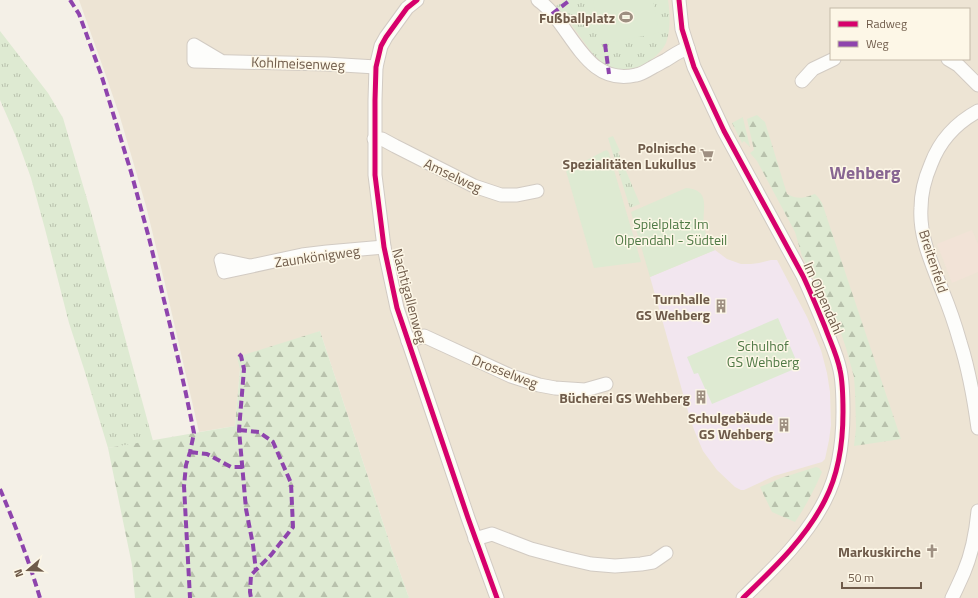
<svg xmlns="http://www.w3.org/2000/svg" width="978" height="598" font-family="'Titillium Web',sans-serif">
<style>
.residential{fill:#ede4d4;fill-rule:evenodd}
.commercial{fill:#f2e3d7}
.education{fill:#f2e6ef}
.grass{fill:url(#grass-tufts)}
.forest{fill:url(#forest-firs)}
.green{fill:#deead2}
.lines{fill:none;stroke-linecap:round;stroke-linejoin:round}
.street-casing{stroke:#d2cbc3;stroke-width:15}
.street{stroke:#fdfdfb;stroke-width:13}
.quiet{stroke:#8e44ad;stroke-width:4;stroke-dasharray:8 4;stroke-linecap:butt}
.cycleway-casing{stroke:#fdf7e7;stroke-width:8}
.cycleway{stroke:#d6006c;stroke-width:5}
.labels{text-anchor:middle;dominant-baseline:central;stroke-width:3;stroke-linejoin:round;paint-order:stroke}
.poi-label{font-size:14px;font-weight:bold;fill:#6f5b4a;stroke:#fdf7e7;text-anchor:end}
.street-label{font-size:14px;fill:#6f5b4a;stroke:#fdf7e7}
.park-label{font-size:14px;fill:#507a46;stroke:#fdf7e7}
.district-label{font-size:18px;font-weight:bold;fill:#886692;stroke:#fdf7e7}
</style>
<defs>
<pattern id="grass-tufts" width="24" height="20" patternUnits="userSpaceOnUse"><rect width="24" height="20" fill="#deead2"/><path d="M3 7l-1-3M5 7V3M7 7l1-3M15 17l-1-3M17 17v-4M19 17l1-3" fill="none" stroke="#b8c1ac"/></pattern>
<pattern id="forest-firs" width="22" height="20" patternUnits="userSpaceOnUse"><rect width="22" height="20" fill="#deead2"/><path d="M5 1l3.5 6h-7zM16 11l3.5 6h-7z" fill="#b8c1ac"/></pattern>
</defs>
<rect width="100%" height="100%" fill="#f4f0e7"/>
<path class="residential" d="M79,0h899v598h-569l-17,-48 -72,-219 -80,38 -5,57 -36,6 -33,-144 -20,-82 -26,-89 -15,-44zM831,9h138v50h-138z"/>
<path class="commercial" d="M972,230l6,14v28l-26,11 -15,-39z"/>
<path class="education" d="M715,250l12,9 14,5h10l8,-1 12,-3h6l30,57 14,33 6,23 3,19 1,33 -2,15 -4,19 -3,3 -48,14 -30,14h-3l-6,-3 -18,-17 -14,-19 -6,-14 -6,-15 -41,-145z"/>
<g class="grass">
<path d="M565,0h103c2,14 3,29 -2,43 -3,7 -10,13 -16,18 -20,14 -39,11 -56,-5l-28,-39 -10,-11z"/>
<path d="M0,31l48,62 15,25 29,98 61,225 -45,7 -24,-79 -15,-46 -24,-94 -14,-51 -14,-39 -17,-39z"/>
<path d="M613,136l7,15 -2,1 22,52 -10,4 -22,-70z"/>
</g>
<g class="forest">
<path d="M757,115l8,7 22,72c12,6 16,4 28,0l3,3 4,6 79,236 -47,7 2,-18 -1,-37 -1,-14 -8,-29 -6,-18 -8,-17 -30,-57 -7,-24 -38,-71 -7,-8 4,-3 -7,-31z"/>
<path d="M743,117v1l7,29 -6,-6 -2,2 -10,-20z"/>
<path d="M320,331l72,219 17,48h-274l-3,-33 -24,-117 127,-22 5,-57 -3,-12z"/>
<path d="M816,467l3,1 3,4c-8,18 -16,34 -27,50l-23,-10 -12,-25 21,-9z"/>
</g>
<g class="green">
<path d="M593,0h60l6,33 -57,11z"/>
<path d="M607,150l2,3 32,109 -47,6 -28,-97 38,-20z"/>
<path d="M686,188c27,2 15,23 18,39 2,9 6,16 11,23l-65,27 -19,-65z"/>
<path d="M778,318l21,49 -87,37 -14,-31 -4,1 -7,-17z"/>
</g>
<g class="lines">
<g class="street-casing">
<g id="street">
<path d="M417,0l-10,8 -21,29 -5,9 -5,21 -1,33v75l9,72 13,61 71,210 29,80"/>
<path d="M538,0c34,24 46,87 98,75 6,-1 12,-5 17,-8 4,-2 9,-5 13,-7 8,-5 13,-9 22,-12"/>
<path d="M679,0l3,29 12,38 30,64 79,145c8,17 15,34 22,51 5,14 12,28 15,43 3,13 3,28 3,42 0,30 -4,61 -18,88 -19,38 -52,69 -82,98"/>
<path d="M948,59l10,6 20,20"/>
<path d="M221,61l-27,-16v16l132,3 50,3"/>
<path d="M802,81l11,-12 21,-10"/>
<path d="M978,111c-22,12 -38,29 -47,53 -6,14 -10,28 -10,44 -2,28 11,56 21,82 7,17 13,34 18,52 9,28 14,57 18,86"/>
<path d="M374,139h8l13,7 79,40 27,9h16l20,-4"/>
<path d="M250,266l-29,-6 3,12 78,-17 25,-3 57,-5"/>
<path d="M408,341l16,-5 87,40 28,9 16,3 30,2 21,-6"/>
<path d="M475,539l17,-5 39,15 34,9 26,6 24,2 26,-2 12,-2 13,-9"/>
<path d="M952,598c4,-8 8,-17 12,-26 8,-19 12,-40 14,-61"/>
</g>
</g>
<use href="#street" class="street"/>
<g class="quiet">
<path d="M70,0l9,14 22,60 30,98 18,66 28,116 9,40 8,39 -4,19 -4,13 -2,21 6,112"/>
<path d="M552,14l18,-14"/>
<path d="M605,44l4,30"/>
<path d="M239,354l2,2 3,13 -5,61 7,79 7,36 3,26"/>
<path d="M239,430l20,2 14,10 18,41 2,44 -22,28 -20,20 -1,17 1,6"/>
<path d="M190,452l17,2 24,13h12"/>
<path d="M0,489c15,35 29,72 40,109"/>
</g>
<g class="cycleway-casing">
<g id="cycleway">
<path d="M417,0l-10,8 -21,29 -5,9 -5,21 -1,33v75l9,72 13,61 71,210 29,80"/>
<path d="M679,0l3,29 12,38 30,64 79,145c8,17 15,34 22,51 5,14 12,28 15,43 3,13 3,28 3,42 0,30 -4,61 -18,88 -19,38 -52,69 -82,98"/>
</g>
</g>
<use href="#cycleway" class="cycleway"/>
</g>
<defs>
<g id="stadium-bare" transform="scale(1.08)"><path d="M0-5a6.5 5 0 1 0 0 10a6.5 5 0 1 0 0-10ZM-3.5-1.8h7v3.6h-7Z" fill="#9e8f81" stroke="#fdf7e7" stroke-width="2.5" paint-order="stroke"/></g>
<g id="supermarket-bare" transform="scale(1.08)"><path d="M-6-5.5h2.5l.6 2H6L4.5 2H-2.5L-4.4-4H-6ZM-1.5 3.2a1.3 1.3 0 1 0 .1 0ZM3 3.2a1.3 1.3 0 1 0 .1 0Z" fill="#9e8f81" stroke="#fdf7e7" stroke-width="2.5" paint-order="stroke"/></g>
<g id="building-bare" transform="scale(1.08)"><path d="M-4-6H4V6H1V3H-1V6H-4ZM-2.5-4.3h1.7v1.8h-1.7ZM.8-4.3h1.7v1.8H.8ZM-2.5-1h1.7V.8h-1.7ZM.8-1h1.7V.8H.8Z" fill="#9e8f81" stroke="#fdf7e7" stroke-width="2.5" paint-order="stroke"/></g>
<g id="church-bare" transform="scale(1.08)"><path d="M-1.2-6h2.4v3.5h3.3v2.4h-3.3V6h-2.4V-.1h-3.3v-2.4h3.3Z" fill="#9e8f81" stroke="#fdf7e7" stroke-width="2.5" paint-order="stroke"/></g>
</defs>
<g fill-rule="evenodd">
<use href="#stadium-bare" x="626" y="17"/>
<use href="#supermarket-bare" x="707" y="155"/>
<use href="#building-bare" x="721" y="306"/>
<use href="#building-bare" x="701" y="397"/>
<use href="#building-bare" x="784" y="425"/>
<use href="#church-bare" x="932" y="551"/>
</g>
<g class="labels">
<g class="poi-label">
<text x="615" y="17">Fußballplatz</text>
<text x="696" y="147">Polnische<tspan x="696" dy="16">Spezialitäten Lukullus</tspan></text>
<text x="710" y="298">Turnhalle<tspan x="710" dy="16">GS Wehberg</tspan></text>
<text x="690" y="397">Bücherei GS Wehberg</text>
<text x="773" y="417">Schulgebäude<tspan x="773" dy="16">GS Wehberg</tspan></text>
<text x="921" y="551">Markuskirche</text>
</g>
<g class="street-label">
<text transform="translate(298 63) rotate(2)">Kohlmeisenweg</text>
<text transform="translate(453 175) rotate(25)">Amselweg</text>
<text transform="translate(317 256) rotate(-8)">Zaunkönigweg</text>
<text transform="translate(934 261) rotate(72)">Breitenfeld</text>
<text transform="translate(410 296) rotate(75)">Nachtigallenweg</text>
<text transform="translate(824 298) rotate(66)">Im Olpendahl</text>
<text transform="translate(505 371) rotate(21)">Drosselweg</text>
</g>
<g class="park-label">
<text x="671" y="223">Spielplatz Im<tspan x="671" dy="16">Olpendahl - Südteil</tspan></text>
<text x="763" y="345">Schulhof<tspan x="763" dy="16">GS Wehberg</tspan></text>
</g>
<g class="district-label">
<text x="865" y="172">Wehberg</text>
</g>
</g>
<rect x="830" y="8" width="140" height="52" fill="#fdf7e7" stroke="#c4b9a8"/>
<rect x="838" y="21" width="20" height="6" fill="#d6006c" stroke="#c4b9a8"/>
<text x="866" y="28" font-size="12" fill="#6f5b4a">Radweg</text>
<rect x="838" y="41" width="20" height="6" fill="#8e44ad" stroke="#c4b9a8"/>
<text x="866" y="48" font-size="12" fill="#6f5b4a">Weg</text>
<g transform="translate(28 570) rotate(251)" stroke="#fdf7e7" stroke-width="3" paint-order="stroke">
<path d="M0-3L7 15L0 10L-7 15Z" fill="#6f5b4a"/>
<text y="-6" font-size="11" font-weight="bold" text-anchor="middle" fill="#6f5b4a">N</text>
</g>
<path d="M842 582v6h79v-6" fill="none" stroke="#6f5b4a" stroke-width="2"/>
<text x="848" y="582" font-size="12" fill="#6f5b4a" stroke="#fdf7e7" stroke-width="3" paint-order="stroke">50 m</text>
</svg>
